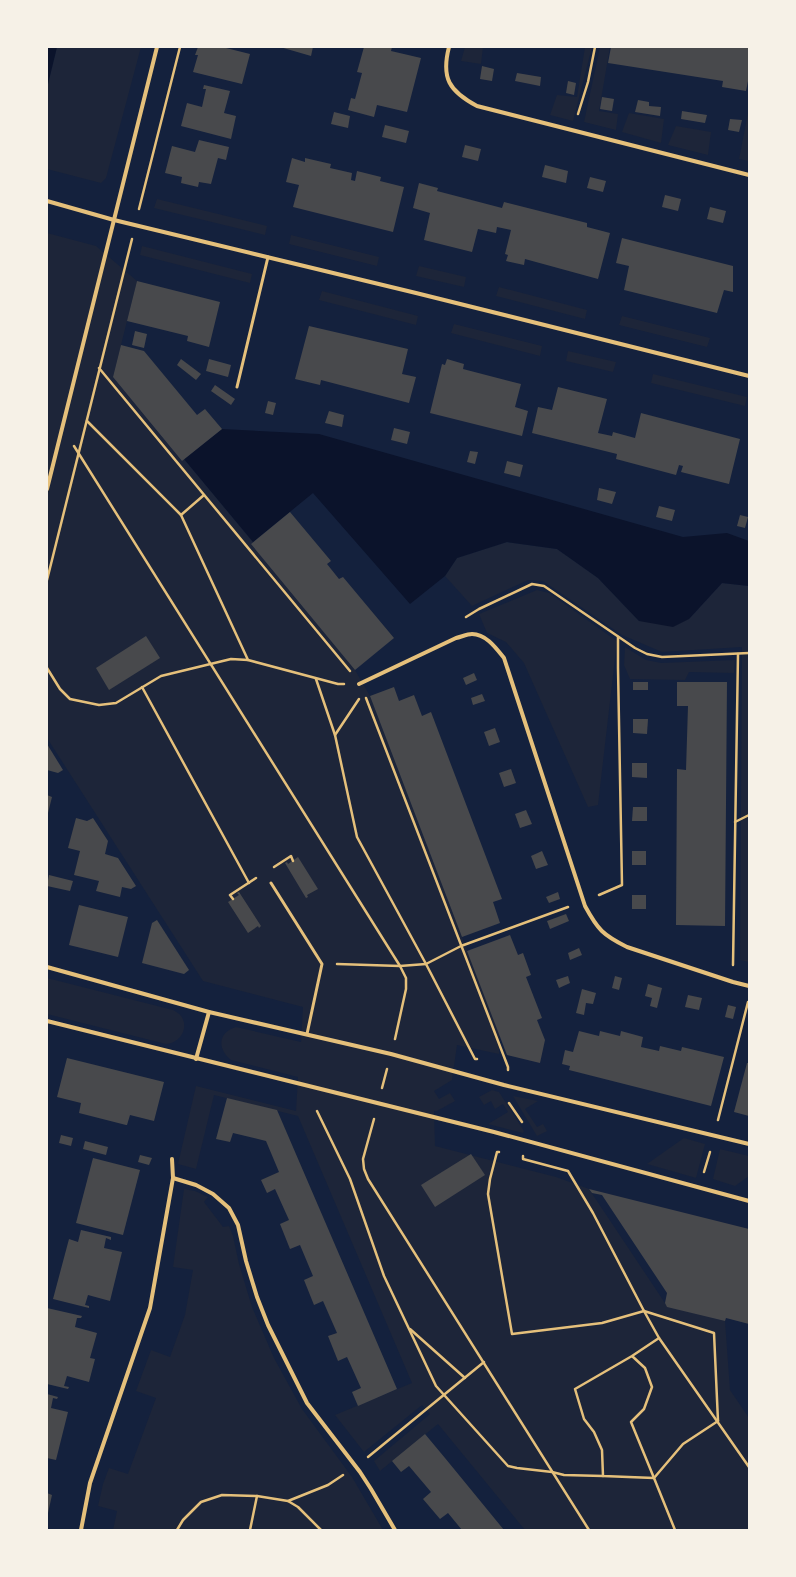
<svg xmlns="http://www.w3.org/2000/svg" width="796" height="1577" font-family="'PT Sans',sans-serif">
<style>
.green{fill:#1d2539}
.water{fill:#0b132b}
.building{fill:#48494c}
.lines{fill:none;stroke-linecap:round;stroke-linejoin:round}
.path{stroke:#e5c07b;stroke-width:2.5}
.service{stroke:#e5c07b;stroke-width:3}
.minor{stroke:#e5c07b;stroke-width:4}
</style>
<rect width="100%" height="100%" fill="#14213d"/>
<g class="green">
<path d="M57,47h84l-35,131 -5,5 -54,-14v-81z"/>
<path d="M465,47h18l-2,17 -20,-3z"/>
<path d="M585,47h7l-19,74 -23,-6 7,-20 20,2z"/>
<path d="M600,47h10l-11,64 19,3 -2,16 -32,-8z"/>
<path d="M749,108v53l-10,-2z"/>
<path d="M629,113l35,6 -3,24 -39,-11z"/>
<path d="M676,126l35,6 -3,23 -40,-10z"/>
<path d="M157,199l110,27 -2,9 -111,-27z"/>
<path d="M47,233l49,13 41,35 -24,96 69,84 2,-2 69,83 -2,2 104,126 15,26 129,338v20l-42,-9 -5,35 -18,11 5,8 11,-6 5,8 -18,10h-3l1,35 121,31 33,12 78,117 58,15 5,69 19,28v112h-224l-87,-106 -58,47 -6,-10 56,-47 -8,-9 -58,47 -29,-37 77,-32 -114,-267 -84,-21 -18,74 -18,-5 18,-78 100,25 2,-34 -67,-17c-14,-11 -13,-28 5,-33l65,15 2,-35 -100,-26 -156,-243z"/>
<path d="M291,235l88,22 -2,9 -88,-22z"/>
<path d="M142,246l110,28 -2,9 -110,-28z"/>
<path d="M419,266l47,11 -2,10 -48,-11z"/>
<path d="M499,287l88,23 -2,9 -89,-23z"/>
<path d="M322,291l96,25 -2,9 -97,-25z"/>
<path d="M622,316l88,22 -3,9 -88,-22z"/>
<path d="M454,324l88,22 -2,10 -89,-23z"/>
<path d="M568,351l48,11 -3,10 -47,-11z"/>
<path d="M653,374l94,23 -2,9 -94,-23z"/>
<path d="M507,542l50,7 41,29 41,43 50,-2 33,-36 27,3v376l-9,-2 2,-313 -80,5 -40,-17 -79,-54 -15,-1 -56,26 -27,-30 12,-18z"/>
<path d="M537,590l12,3 68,48 -19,164 -10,2 -64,-144 -18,-21 -19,-9 -8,-19z"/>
<path d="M625,647l21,13 15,3 74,-3 -1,13 -45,-1 -4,8 -55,-1 -6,-14z"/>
<path d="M47,978l126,32c3,2 6,3 8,6 9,12 -2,28 -15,28l-119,-30z"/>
<path d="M492,1090l7,2 25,39 -1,2 -35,-9 20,-12 -5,-8 -8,5 -4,-8 -7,4 -5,-8z"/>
<path d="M513,1096l25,5 -13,8 12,18 6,-3 4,7 -10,5z"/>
<path d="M684,1138l21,6 -9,34 -49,-14z"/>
<path d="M720,1149l29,7v20l-14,10 -22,-7z"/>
<path d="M184,1189l11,2 13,6 -4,5 19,25 6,-1 4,10 6,28 13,43 22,51 28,51 50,68 31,53h-270l4,-19 -19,-5 5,-22 6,-16 19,6 28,-76 -20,-7 15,-41 19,7 15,-42 8,-45 -20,-3z"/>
</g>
<g class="water">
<path d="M47,47h10l-10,41z"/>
<path d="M222,429l97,5 364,103 44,-4 22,8v45l-27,-3 -33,36 -16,8 -34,-6 -41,-43 -41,-29 -50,-7 -50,16 -12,18 -35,28 -97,-111 -60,49 -69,-83z"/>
</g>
<g class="building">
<path d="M198,47h24l28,7 -8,30 -49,-12 5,-17h-3z"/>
<path d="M280,47h33l-2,9z"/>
<path d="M364,47h28l-1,4 30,7 -14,54 -30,-7 -3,12 -26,-7 3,-12 4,1 7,-26 -5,-1z"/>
<path d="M611,47h138v29l-3,15 -24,-4 1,-6 -115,-18z"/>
<path d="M482,66l12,3 -2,12 -12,-2z"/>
<path d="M517,73l24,4 -1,9 -25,-5z"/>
<path d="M568,81l8,2 -2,12 -8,-2z"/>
<path d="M204,85l26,6 -6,22 12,3 -5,23 -50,-13 6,-23 15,4 4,-18h-3z"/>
<path d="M602,97l12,2 -2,12 -12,-2z"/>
<path d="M638,100l11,2v4l12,1 -1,9 -25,-4z"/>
<path d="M682,111l25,4 -2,8 -24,-4z"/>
<path d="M334,112l16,4 -2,12 -17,-4z"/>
<path d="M730,119l12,1 -3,12 -11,-2z"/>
<path d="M385,125l24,6 -3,12 -24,-6z"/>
<path d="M199,140l30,7 -3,13 -8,-2 -7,26 -12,-2 -1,5 -17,-4 1,-6 -17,-4 7,-27 23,6z"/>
<path d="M465,145l16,4 -3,12 -16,-4z"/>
<path d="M292,158l13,4v-4l26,6 -1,4 22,5 -1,7 4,1 2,-10 24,6 -1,4 24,6 -11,45 -100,-25 6,-22 -13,-3z"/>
<path d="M545,165l23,6 -2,12 -24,-6z"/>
<path d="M590,177l16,4 -3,11 -16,-4z"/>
<path d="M419,183l19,5 -1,3 65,17 2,-6 83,21v4l23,6 -12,46 -73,-20 -1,6 -18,-4 2,-6 -3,-1 6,-24 -14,-3 -1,6 -18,-4 -6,23 -48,-12 6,-27 -17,-5z"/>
<path d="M665,195l16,4 -3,12 -16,-4z"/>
<path d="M710,207l16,4 -3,12 -16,-4z"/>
<path d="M622,238l111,28v26l-9,-2 -7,23 -93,-23 5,-24 -13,-3z"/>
<path d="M137,281l83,21 -11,45 -22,-6 1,-5 -61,-15z"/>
<path d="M309,326l99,23 -6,25 14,3 -7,26 -88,-23 -1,5 -25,-6z"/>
<path d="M135,331l12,3 -3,14 -12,-3z"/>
<path d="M121,345l23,6 53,64 8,-6 17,20 -40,32 -69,-84z"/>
<path d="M181,359l20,15 -5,6 -19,-15z"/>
<path d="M209,359l22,6 -3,12 -22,-6z"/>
<path d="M447,359l17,5 -1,5 58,15 -6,23 13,4 -6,25 -92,-23 12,-49 3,1z"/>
<path d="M215,385l20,14 -4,6 -20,-14z"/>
<path d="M558,387l49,12 -9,34 14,3 1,-4 22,6 6,-25 99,26 -11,45 -48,-12 2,-6 -4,-1 -3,10 -60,-16 1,-5 -85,-21 6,-26 14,3z"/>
<path d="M268,401l8,2 -3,12 -8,-2z"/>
<path d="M329,411l15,4 -2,12 -17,-4z"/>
<path d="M394,428l16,4 -3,12 -16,-4z"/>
<path d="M470,451l8,1 -3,12 -8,-2z"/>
<path d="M507,461l16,4 -3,12 -16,-4z"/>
<path d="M599,488l17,4 -4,12 -15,-4z"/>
<path d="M659,506l16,4 -3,11 -16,-4z"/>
<path d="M290,512l41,49 -4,3 12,15 4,-2 51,61 -39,32 -104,-126z"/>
<path d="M740,515l8,2 -3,11 -8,-2z"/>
<path d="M146,636l14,22 -51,32 -13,-22z"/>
<path d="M474,673l3,7 -11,5 -3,-7z"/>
<rect x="633" y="682" width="15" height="8"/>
<path d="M677,682h50l-2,244 -49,-1 1,-156 9,1 2,-64h-11z"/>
<path d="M394,687l5,14 15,-6 8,21 9,-4 71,187 -9,3 7,21 -38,14 -92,-241z"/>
<path d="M482,694l3,7 -12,4 -2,-7z"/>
<path d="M633,719h15l-1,15 -14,-1z"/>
<path d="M495,728l5,14 -11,4 -5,-14z"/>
<path d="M47,744l16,26 -5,3 -11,-3z"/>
<path d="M632,763h15v15l-15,-1z"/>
<path d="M511,769l5,14 -12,4 -5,-14z"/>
<path d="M47,795l5,2 -4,16h-1z"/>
<path d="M633,807h14v14h-15z"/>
<path d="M526,810l6,14 -12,4 -5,-14z"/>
<path d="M76,818l11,3 6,-3 15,23 -3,13 13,4 18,28 -5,3 -9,-2 -2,10 -24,-6 3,-10 -25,-6 6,-24 -12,-3z"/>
<path d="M542,851l6,14 -12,4 -5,-13z"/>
<rect x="632" y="851" width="14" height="14"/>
<path d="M298,857l20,32 -11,6 1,2 -2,1 -21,-35 2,-1 1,2z"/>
<path d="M49,875l24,6 -3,10 -23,-5z"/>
<path d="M239,892l22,34 -2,2 -1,-2 -10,7 -20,-31 11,-7 -2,-2z"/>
<path d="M558,892l2,7 -11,4 -3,-6z"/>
<rect x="632" y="895" width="14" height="14"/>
<path d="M79,905l49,12 -10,40 -49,-12z"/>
<path d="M566,914l3,7 -19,8 -3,-8z"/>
<path d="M157,920l32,50 -5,4 -42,-11 10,-40z"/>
<path d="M510,935l8,20 5,-2 8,22 -5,2 16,41 -5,2 8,20 -5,23 -33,-8 -40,-104z"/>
<path d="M579,948l3,7 -12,5 -2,-7z"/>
<path d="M568,976l2,7 -11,5 -3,-8z"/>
<path d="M615,976l7,2 -3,12 -7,-2z"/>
<path d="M648,984l14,4 -5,20 -7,-2 2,-8 -7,-2z"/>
<path d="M582,989l14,4 -3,11 -7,-1 -2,12 -8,-2z"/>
<path d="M688,995l14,3 -3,12 -14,-3z"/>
<path d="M728,1005l8,2 -3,12 -8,-2z"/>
<path d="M579,1031l20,5 1,-5 20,5 1,-5 22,6 -2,10 18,4 1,-5 21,5 1,-4 42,10 -13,49 -142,-36 1,-4 -8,-2 3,-14 8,2z"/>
<path d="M67,1058l97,24 -10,39 -24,-6 -3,10h-1l-47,-12 2,-10 -24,-6z"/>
<path d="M747,1063h2v53l-15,-4z"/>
<path d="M227,1098l50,12 120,279 -39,17 -6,-14 9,-4 -14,-31 -9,4 -10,-25 9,-3 -14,-32 -9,4 -10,-25 9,-4 -13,-31 -10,4 -10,-25 9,-4 -14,-31 -8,4 -6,-13 18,-8 -13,-31 -33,-8 -3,9 -14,-3z"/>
<path d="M61,1135l12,3 -2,8 -12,-3z"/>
<path d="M85,1141l23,6 -2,8 -23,-6z"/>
<path d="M471,1154l14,21 -50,32 -14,-22z"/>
<path d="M140,1155l12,3 -3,7 -11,-3z"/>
<path d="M93,1158l47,12 -17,65 -47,-12z"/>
<path d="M589,1189l160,40v95l-23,-6 -1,3 -58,-14 -2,-4 2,-10 -65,-98 -10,-2z"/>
<path d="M81,1230l30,7v3l-5,-2 -2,10 18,4 -12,49 -22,-6 -3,10 4,1v2l-36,-9 16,-60 9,3z"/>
<path d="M47,1308l35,8 -1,2h-4l-2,9 22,6 -7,25 5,1 -6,23 -22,-6 -3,10 5,1 -1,2 -21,-5z"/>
<path d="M47,1394l11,3 -1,2 -4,-1 -2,10 17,4 -12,48 -9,-2z"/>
<path d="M425,1434l20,24 59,72h-42l-14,-17 -8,6 -17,-20 8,-7 -22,-26 -8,6 -9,-11z"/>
<path d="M47,1493l5,2 -4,18h-1z"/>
</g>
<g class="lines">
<g class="path">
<path d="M578,114l10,-32 7,-35"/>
<path d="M139,209l41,-162"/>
<path d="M99,368l251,303"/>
<path d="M87,421l94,94 23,-20"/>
<path d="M74,446l326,520 6,12v11l-11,50"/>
<path d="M181,515l67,145 90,24h6"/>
<path d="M47,580l85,-341"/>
<path d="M466,617l13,-8 53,-25 12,2 91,62 12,6 15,3 87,-4"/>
<path d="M47,668l13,21 10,10 29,6 17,-2 45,-27 70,-17 17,1"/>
<path d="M316,679l19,56 22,102 69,127 49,95h2"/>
<path d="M142,687l107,196"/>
<path d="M366,698l142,369v3"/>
<path d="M335,735l24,-36"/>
<path d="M735,822l14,-7"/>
<path d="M274,867l17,-11 2,5"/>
<path d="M599,895l23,-10 -4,-217v-31"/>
<path d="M233,899l-3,-4 26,-17"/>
<path d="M337,964l63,2 26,-2 35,-18 107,-39"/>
<path d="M733,965l5,-311"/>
<path d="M382,1088l5,-19"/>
<path d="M509,1103l13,19"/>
<path d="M317,1111l33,68 34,97 52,110 72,80 9,2 35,4 12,3 39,1"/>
<path d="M374,1119l-11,40 1,10 4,10 221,351"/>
<path d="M718,1120l30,-118"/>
<path d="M499,1152h-2l-7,27 -2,15 24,140 90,-11 42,-12 70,22 4,88"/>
<path d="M523,1156v3l45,12 25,42 51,98 15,27 90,129"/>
<path d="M704,1172l6,-20"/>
<path d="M410,1329l55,49"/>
<path d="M632,1356l-57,33 9,30 10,13 8,18 1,26 51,2 -23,-56 13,-13 8,-22 -7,-19 -13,-12 27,-18"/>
<path d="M368,1457l116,-95"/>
<path d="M288,1501l10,6 23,23"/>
<path d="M177,1530l6,-10 18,-18 21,-7 35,1 31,5 40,-16 15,-10"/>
<path d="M250,1530l7,-34"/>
<path d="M675,1530l-21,-52 29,-34 35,-23"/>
</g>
<g class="service">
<path d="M237,387l31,-130"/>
<path d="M271,883l51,81 -15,70"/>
</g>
<g class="minor">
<path d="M449,47c-8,31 0,44 28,59l272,69"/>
<path d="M47,201l67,19 302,73 333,83"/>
<path d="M47,489l110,-442"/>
<path d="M359,684l97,-46c5,-1 11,-4 16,-4 14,0 24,14 32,24l81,248c13,24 18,29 42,41l106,35 16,4"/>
<path d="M47,967l162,45 182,42 113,31 245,59"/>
<path d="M47,1021l447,111 255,69"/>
<path d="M196,1059l13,-47"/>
<path d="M173,1178l23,7 17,9 16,14 9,17 8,36 11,36 11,28 39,78 53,69 11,17 24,41"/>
<path d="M81,1530l9,-47 60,-175 23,-130 -1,-19"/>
</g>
</g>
<rect width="796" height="1577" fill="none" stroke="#f6f1e7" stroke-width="96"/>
</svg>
